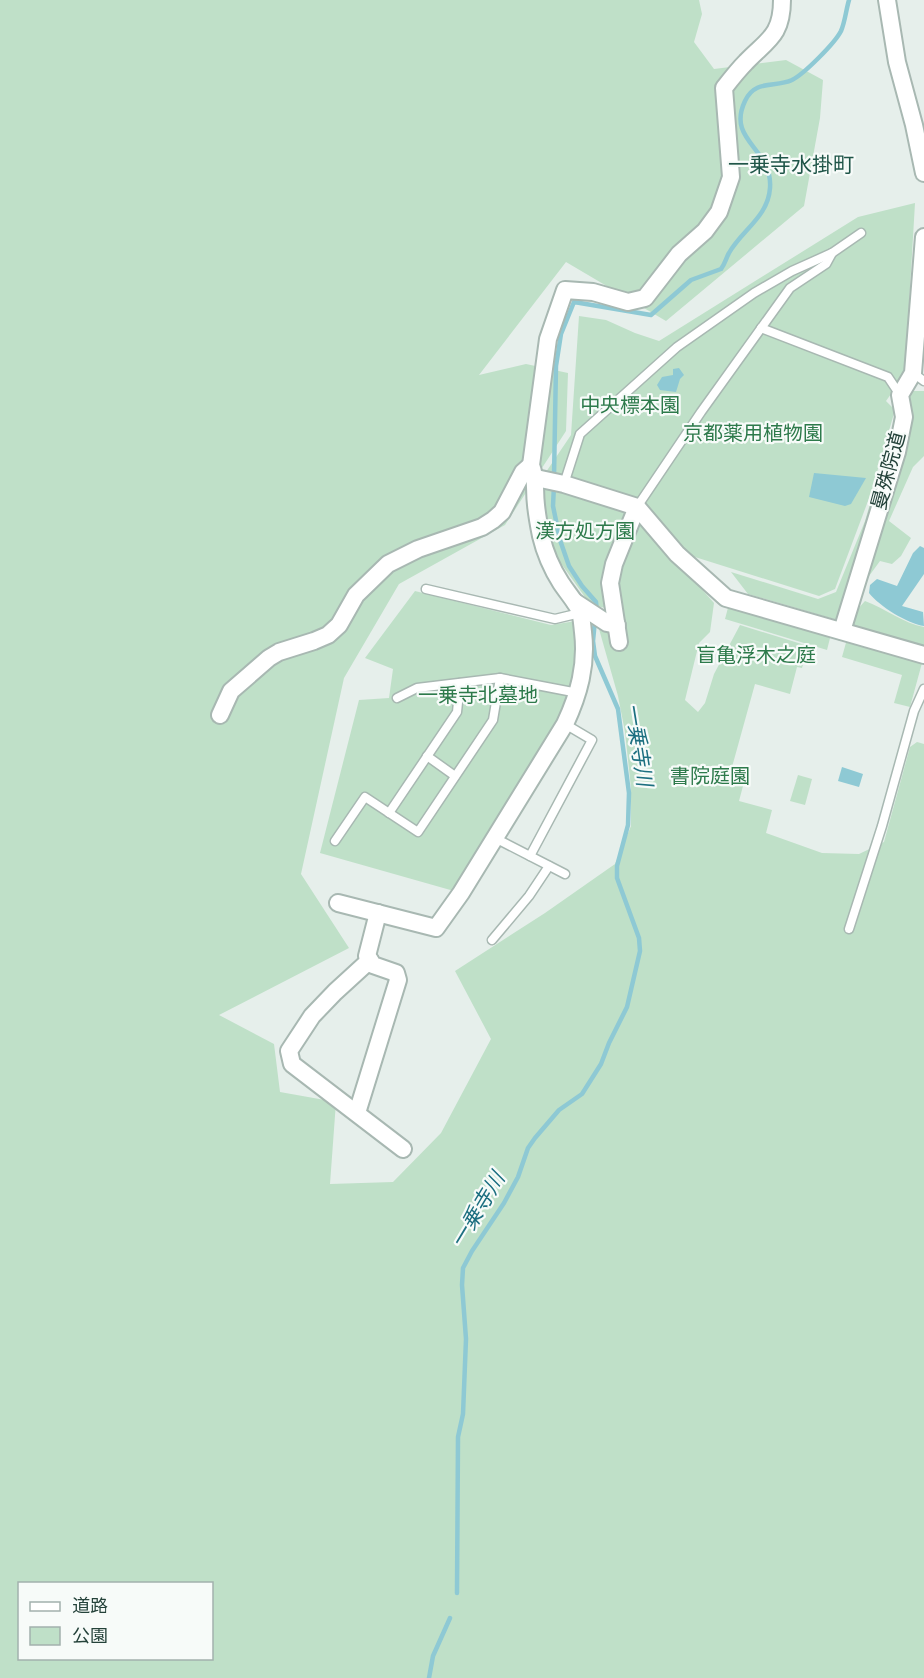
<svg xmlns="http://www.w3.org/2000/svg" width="924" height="1678" font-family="Overpass,'Noto Sans JP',sans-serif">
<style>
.green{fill:#bfe0c8;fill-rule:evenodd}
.water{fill:#8ec9d4}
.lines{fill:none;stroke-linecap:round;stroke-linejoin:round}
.stream{stroke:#8ec9d4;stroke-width:4.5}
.lane-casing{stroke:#a8b8b2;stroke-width:11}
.street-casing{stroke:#a8b8b2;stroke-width:20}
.lane{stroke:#fff;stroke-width:8}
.street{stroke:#fff;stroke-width:16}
.labels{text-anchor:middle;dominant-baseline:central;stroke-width:4.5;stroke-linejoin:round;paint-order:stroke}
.park-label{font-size:20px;fill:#2d7a4b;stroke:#f7fbf9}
.street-label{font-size:20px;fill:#24423a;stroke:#f7fbf9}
.neighbourhood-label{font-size:21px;fill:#1f5548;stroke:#f7fbf9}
.water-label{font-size:21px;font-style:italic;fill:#1c6f80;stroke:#f7fbf9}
</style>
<rect width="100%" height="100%" fill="#e6efeb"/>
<g class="green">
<path d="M0,0h699l3,14 -8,28 20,27 72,-9 37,20 -3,38 -16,88 -138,115 -100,-59 -87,113 47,-11 42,9 -2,58 -61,94 -106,59 -55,94 -43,196 48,74 -130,67 55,29 6,48 56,10 -6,82 63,-2 48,-49 50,-94 -36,-68 90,-58 70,-49 16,-38v-38l-6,-56 -7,-36 -19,-67 24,-1 -9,-52 21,-51h10l69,78 -4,29 -11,11 -14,57 13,12 7,-9 9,-29 26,-49 68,21 -6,22 -5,-1 -7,27 -35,-10 -23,83 15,4 -8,30 33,9 -6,23 56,20 37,1 25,-12 26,-95 7,-5 7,2v934h-924zM20,1584h192v74h-192z"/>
<path d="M915,203l-10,171 -19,27 9,9 -24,83 -36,96 -16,7 -140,-44 -38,-49 -95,-31 25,-37 8,-119 27,4 29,13 24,8 199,-124z"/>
<path d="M912,391h12v65l-11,11 -24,54 22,17 -10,18 -9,8 -12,-3 -43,59 -89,-26 -17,-22 87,27 18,-7 29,-71 29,-99z"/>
<path d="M540,485l88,26 -26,69 3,28 -15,-4 -35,-49z"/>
<path d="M415,591l136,34 31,-5 -6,81 -115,192 -141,-40 39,-153 30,-2 4,-29 -28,-11z"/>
<path d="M865,601c19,7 40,23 59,26v24l-69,-22 -3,-4c2,-10 6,-17 13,-24z"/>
<path d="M729,604l102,30 -4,16 -102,-31z"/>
<path d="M847,639l75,24 -12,44 -16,-4 8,-28 -60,-18z"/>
<path d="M798,775l14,4 -7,26 -15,-4z"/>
</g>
<g class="water">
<path d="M679,368l5,7 -4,4 -4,13 -16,-2 -3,-5 5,-8 11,-2v-6z"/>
<path d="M814,473l52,5 -15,26 -6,2 -36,-9z"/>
<path d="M920,546l4,2v26l-22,32 21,6 1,14c-16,-2 -45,-20 -55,-33l1,-8 7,-6 20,7 16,-33z"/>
<path d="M842,767l21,7 -4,13 -21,-6z"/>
</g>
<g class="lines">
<g class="stream">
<path d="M554,477l2,-111 5,-32 13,-32 77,13 40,-35 30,-11c4,-5 5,-11 8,-16 13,-23 39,-36 41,-65 3,-40 -44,-47 -25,-87 10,-22 30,-13 47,-21 12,-6 43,-37 49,-49 4,-9 5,-21 8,-31"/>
<path d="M554,485l-1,21 7,34 9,26 13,20 14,16 1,10"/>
<path d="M457,1593l1,-156 5,-23 3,-75 -4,-54 1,-17 9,-17 32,-48 14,-26 10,-29 7,-10 24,-28 23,-16 19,-30 8,-21 18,-36 13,-56 -1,-13 -22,-60v-12l11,-41 1,-32 -11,-84 -23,-53 -2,-15 2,-21"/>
<path d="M429,1678l4,-22 17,-38"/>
</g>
<g class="lane-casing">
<g id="lane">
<path d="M761,328l127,49 12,18"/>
<path d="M913,373l11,8"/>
<path d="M564,484l16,-50 97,-87 77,-54 38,-22 40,-18"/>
<path d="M637,507l64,-95 89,-124 36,-24 6,-11 29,-20"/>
<path d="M426,589l129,30 25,-6"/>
<path d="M397,698l20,-10 83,-10 78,15"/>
<path d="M427,756l28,20"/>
<path d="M389,813l68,-101 3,-29"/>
<path d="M495,838l70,36"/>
<path d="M335,841l30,-44 53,35 75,-112 7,-42"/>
<path d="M530,856l62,-116 -27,-16"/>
<path d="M849,929l33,-103 32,-115 10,-22"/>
<path d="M492,940l37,-44 20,-30"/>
</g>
</g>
<g class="street-casing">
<g id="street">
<path d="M887,0l10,62 17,63 10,48"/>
<path d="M536,478l28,6 73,23 40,47 49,44 198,57"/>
<path d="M575,602l32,21 10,2"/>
<path d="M842,631l55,-179 7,-35 -4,-22 13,-22 11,-136"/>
<path d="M619,642l-9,-59 4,-19 23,-57"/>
<path d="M220,715l11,-24 38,-33 10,-6 35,-11 14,-6 11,-10 17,-30 32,-31 30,-15 64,-22 11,-7 9,-8 21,-40 8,-7"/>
<path d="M338,903l98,25 25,-35 104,-169c14,-30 22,-59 18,-92 -1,-8 -1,-16 -4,-23 -5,-9 -12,-17 -18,-26 -9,-14 -16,-30 -20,-47 -2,-10 -4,-21 -5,-31 -2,-16 1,-24 -5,-40l17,-126 17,-49 28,2 35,10 17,-4 34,-44 26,-23 14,-19 12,-35 -7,-89c7,-9 14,-18 22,-26 21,-22 36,-26 36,-62"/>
<path d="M370,960l-35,32 -23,24 -23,35 3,13 111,85"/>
<path d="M357,1113l41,-133 -2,-7 -23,-8 -6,-9 11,-43"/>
</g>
</g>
<use href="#lane" class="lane"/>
<use href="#street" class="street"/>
</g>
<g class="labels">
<g class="park-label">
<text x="630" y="407">中央標本園</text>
<text x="753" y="435">京都薬用植物園</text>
<text x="585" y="533">漢方処方園</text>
<text x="756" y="657">盲亀浮木之庭</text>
<text x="478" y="697">一乗寺北墓地</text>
<text x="710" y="778">書院庭園</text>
</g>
<g class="street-label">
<text transform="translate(890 471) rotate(-75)">曼殊院道</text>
</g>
<g class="neighbourhood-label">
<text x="791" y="166">一乗寺水掛町</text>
</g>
<g class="water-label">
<text transform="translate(637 745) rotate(81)">一乗寺川</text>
<text transform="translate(479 1211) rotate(-59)">一乗寺川</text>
</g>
</g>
<rect x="18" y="1582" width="195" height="78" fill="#f7fbf9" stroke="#a3b1ad" stroke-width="1.5"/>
<rect x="30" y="1602" width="30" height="9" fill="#ffffff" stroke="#a3b1ad" stroke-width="1.5"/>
<text x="72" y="1612" font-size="18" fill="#24423a">道路</text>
<rect x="30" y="1627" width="30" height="18" fill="#bfe0c8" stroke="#a3b1ad" stroke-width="1.5"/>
<text x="72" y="1642" font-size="18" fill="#24423a">公園</text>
</svg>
